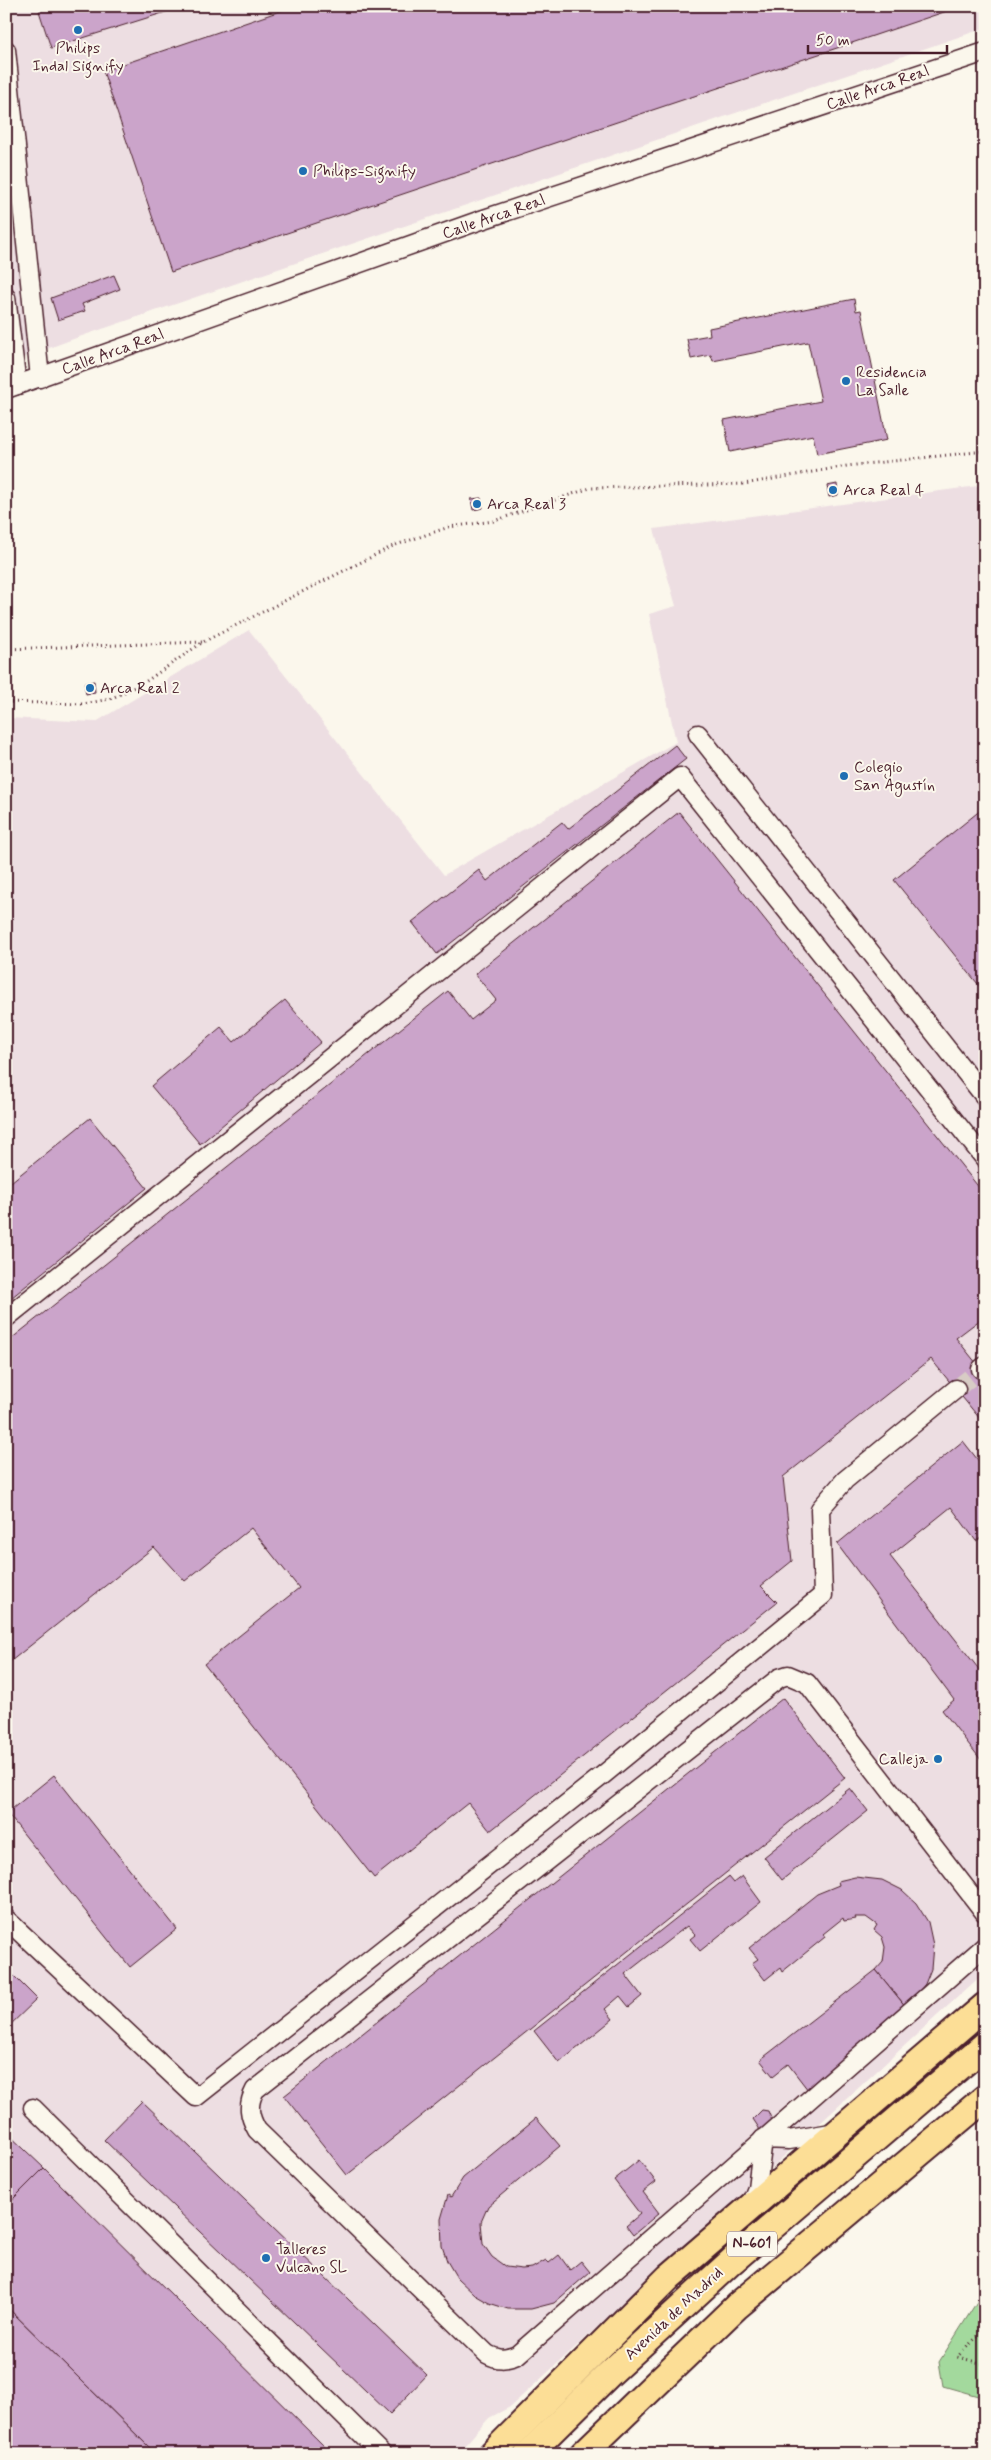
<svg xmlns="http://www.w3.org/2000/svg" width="991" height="2460" font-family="Mynerve,sans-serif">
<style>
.built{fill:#eddee2}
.green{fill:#a3d99d;stroke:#767c64}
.building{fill:#cba4ca;stroke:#4a1f2b}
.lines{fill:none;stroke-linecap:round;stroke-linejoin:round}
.minor-tunnel{stroke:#d8ccc5;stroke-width:18;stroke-dasharray:18 9;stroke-linecap:butt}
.minor-casing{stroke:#4a1f2b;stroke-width:21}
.highway-casing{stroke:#4a1f2b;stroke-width:30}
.path{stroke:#4a1f2b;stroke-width:3;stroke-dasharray:1 4;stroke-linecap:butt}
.minor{stroke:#fbf7ec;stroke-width:18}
.highway{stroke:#fcde96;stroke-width:26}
.poi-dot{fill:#1f6fb2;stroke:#fbf7ec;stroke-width:2}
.labels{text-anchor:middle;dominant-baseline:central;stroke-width:4;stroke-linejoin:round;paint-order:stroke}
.shield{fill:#fbf7ec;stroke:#7f6065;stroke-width:1}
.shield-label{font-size:15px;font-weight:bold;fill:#4a1f2b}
.poi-label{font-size:16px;fill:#4a1f2b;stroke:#fbf7ec;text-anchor:start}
.street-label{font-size:16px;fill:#4a1f2b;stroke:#fbf7ec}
</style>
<rect width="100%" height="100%" fill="#fbf7ec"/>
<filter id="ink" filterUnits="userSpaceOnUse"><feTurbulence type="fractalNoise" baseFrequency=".02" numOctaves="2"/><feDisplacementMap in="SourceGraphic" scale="10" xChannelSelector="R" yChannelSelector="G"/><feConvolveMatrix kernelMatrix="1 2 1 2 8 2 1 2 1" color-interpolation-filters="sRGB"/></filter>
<g filter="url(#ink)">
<g class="built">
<path d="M6,6h979v22l-909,310 -70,26z"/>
<path d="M985,485l-3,503 3,-2v60l-5,4 5,5v917l-475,435 -21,11 -32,36h-451v-1736l90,4 153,-92 195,245 232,-133 -27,-128 27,-8 -22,-77z"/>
</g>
<path class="green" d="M985,2289v109l-42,-12 -4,-24z"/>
<g class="building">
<path d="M54,6h131l-134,42 -12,-37z"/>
<path d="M295,6h651l1,5 -776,261 -68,-201z"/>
<path d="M114,275l6,14 -38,15 3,7 -27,9 -7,-22z"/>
<path d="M854,299l2,12 5,-1 26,130 -70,14 -4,-19 -83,17 -6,-32 97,-19 -13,-59 -95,19 -2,-6 -20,4 -4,-20 23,-4 -1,-7z"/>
<path d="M837,484l1,11 -9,2 -2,-11z"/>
<path d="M481,498l2,10 -10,2 -2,-11z"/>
<path d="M94,681l1,11 -9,2 -2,-11z"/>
<path d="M675,745l11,14 -249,195 -25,-32 67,-52 8,11 75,-59 6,7z"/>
<path d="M982,809l3,4v173l-3,3 -88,-109z"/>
<path d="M679,812l306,383v121l-29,22 29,36v51l-54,-66 -148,118 9,84 -31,25 16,16 -287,229 -22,-28 -94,75 -170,-214 95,-76 -48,-60 -66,53 -31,-34 -148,118v-322l442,-352 23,29 25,-20 -21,-26z"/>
<path d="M285,1000l36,42 -121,102 -49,-58 70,-59 13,15z"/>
<path d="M90,1118l57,70 -141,114v-116z"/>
<path d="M963,1441l22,28v68l-1,-1 -8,5 -25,-34 -61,49 95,121v88l-43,-55 12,-10 -117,-156z"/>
<path d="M783,1698l62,80 -498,397 -63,-79z"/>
<path d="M54,1775l123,154 -47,38 -123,-154z"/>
<path d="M850,1788l18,23 -86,69 -18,-23z"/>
<path d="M742,1876l19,26 -61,49 -10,-12 5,-4 -8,-9 -62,48 17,22 -13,11 -9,-11 -15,13 8,10 -54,44 -25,-32 194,-154 5,6z"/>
<path d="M855,1877l27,3 20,10 14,13 12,19 5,23 -2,24 -6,15 -19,23 -30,-37 7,-8 2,-15 -3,-10 -8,-7 3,-5 -11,-8h-11l1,2 -12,2 -1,-3 -20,16 2,3 -43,35 -2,-4 -15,12 -13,-17 6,-4 -9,-11 68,-54 22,-9 -1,-4z"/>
<path d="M6,1968l31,31 -31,30z"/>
<path d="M876,1970l30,37 -98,83 -20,-26 -15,12 -13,-16z"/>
<path d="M142,2101l285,274 -37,39 -286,-274z"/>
<path d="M762,2110l6,1 5,12 -9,10 -5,-1v-4l-6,-9z"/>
<path d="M536,2118l24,28 -72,60 -7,16 2,22 9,13 14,10 16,2 10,-1 14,-8 3,3 10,-8 11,15 11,-9 9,11 -36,31 -23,6h-23l-19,-6 -14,-8 -18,-17 -10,-17 -5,-15 -1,-27 7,-24 3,2 12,-19z"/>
<path d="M6,2132l38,36 -38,38z"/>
<path d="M639,2160l17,22 -13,10 16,21 -26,22 -7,-9 14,-12 -26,-34z"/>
<path d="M44,2168l288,286h-176l-150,-148v-100z"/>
<path d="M6,2306l150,148h-150z"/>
</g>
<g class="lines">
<path class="minor-tunnel" d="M956,1389l25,-20"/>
<g class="minor-casing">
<g id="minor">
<path d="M6,50l34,328"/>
<path d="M6,297l11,88"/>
<path d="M6,389l475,-169 504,-168"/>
<path d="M698,734l287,363"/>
<path d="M6,1318l674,-541 305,382"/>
<path d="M981,1369l4,-3"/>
<path d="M985,1913l-178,-230 -19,-8 -9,3 -524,412c-8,15 -6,26 2,40l230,224c11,6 18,6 30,1l468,-409"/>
<path d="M6,1919l190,178 407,-322 220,-180 -3,-86 25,-29 111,-91"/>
<path d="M33,2108l349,346"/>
<path d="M750,2205l7,-17 6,-49 26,1 48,-8"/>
</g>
</g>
<g class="highway-casing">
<g id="highway">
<path d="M492,2454l177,-177 316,-271"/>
<path d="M528,2454l81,-80 124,-114 252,-215"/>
<path d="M583,2454l154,-148 248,-208"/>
</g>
</g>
<g class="path">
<path d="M6,649l196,-7"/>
<path d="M6,702l77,2 27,-5 35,-17 58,-40 190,-96 56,-19 45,-6 96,-33 154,-4 103,-18 138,-15"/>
<path d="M985,2329l-28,28 28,7"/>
</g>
<use href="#minor" class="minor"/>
<use href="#highway" class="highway"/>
</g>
</g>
<g class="poi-dot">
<circle cx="78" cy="30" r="5"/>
<circle cx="303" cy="171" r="5"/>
<circle cx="846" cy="381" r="5"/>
<circle cx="833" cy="490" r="5"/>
<circle cx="477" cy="504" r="5"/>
<circle cx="90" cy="688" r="5"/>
<circle cx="844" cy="776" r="5"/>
<circle cx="938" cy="1759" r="5"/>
<circle cx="266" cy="2258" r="5"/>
</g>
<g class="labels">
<rect class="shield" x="727" y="2231.5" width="50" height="25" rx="4"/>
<g class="shield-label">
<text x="752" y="2244">N-601</text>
</g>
<g class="poi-label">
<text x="78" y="48" text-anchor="middle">Philips<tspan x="78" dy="18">Indal Signify</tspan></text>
<text x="313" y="171">Philips-Signify</text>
<text x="856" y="372">Residencia<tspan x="856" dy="18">La Salle</tspan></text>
<text x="843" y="490">Arca Real 4</text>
<text x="487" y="504">Arca Real 3</text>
<text x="100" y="688">Arca Real 2</text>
<text x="854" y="767">Colegio<tspan x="854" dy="18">San Agustín</tspan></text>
<text x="928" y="1759" text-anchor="end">Calleja</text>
<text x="276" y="2249">Talleres<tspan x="276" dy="18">Vulcano SL</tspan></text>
</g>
<g class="street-label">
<text transform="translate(878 88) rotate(-19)">Calle Arca Real</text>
<text transform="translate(494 217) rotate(-19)">Calle Arca Real</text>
<text transform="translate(113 352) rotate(-20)">Calle Arca Real</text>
<text transform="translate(674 2314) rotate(-43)">Avenida de Madrid</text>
</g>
</g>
<rect width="991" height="2460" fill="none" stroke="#fbf7ec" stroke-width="25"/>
<rect x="12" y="12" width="966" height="2435" fill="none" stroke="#4a1f2b" stroke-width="2" filter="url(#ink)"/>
<path d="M808 45v8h139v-8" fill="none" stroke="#4a1f2b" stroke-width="2.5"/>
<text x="816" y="45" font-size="15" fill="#4a1f2b" stroke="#fbf7ec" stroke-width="4" paint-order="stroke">50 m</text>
</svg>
